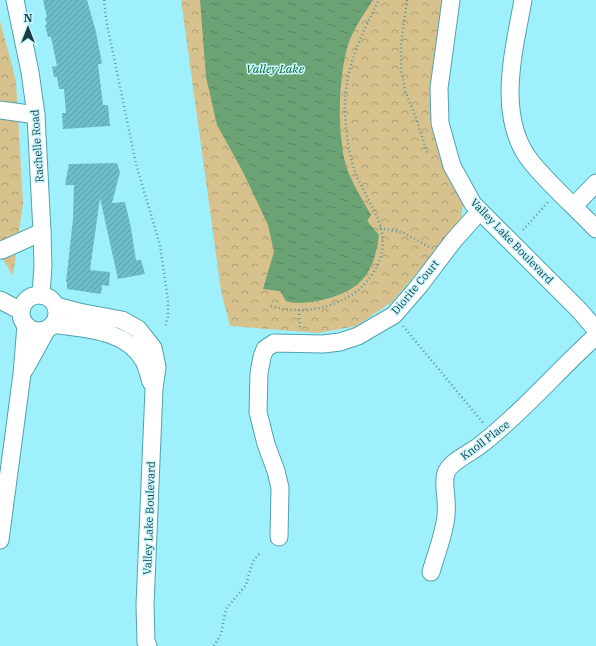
<svg xmlns="http://www.w3.org/2000/svg" width="596" height="646" font-family="'IBM Plex Serif',serif">
<style>
.park{fill:url(#park-crowns)}
.water{fill:url(#water-ripples)}
.building{fill:url(#building-hatch)}
.lines{fill:none;stroke-linecap:round;stroke-linejoin:round}
.minor-casing{stroke:#51a2ae;stroke-width:19}
.path{stroke:#5d969f;stroke-width:2.5;stroke-dasharray:1 3;stroke-linecap:butt}
.minor{stroke:#fff;stroke-width:17}
.labels{text-anchor:middle;dominant-baseline:central;stroke-width:3;stroke-linejoin:round;paint-order:stroke}
.street-label{font-size:11px;fill:#1a3c41;stroke:#c9f7ff}
.water-label{font-size:12px;font-style:italic;fill:#0f662a;stroke:#c9f7ff}
</style>
<defs>
<pattern id="park-crowns" width="20" height="18" patternUnits="userSpaceOnUse"><rect width="20" height="18" fill="#d7c28d"/><path d="M2 6a3 3 0 1 1 6 0M12 15a3 3 0 1 1 6 0" fill="none" stroke="#ae9f75"/></pattern>
<pattern id="water-ripples" width="26" height="14" patternUnits="userSpaceOnUse"><rect width="26" height="14" fill="#6ba374"/><path d="M2 4q2-2 4 0t4 0M15 11q2-2 4 0t4 0" fill="none" stroke="#578661"/></pattern>
<pattern id="building-hatch" width="6" height="6" patternUnits="userSpaceOnUse"><rect width="6" height="6" fill="#6dbeca"/><path d="M-1 1l2-2M0 6l6-6M5 7l2-2" fill="none" stroke="#599ca6"/></pattern>
</defs>
<rect width="100%" height="100%" fill="#9ff0fd"/>
<g class="park">
<path d="M181,0h262l-10,99 30,104 -2,18 -69,81 -36,24 -38,7 -88,-7 -9,-35z"/>
<path d="M0,21l16,60 7,122 -10,73 -13,-21z"/>
</g>
<path class="water" d="M200,0h173c-9,14 -20,29 -25,45 -10,34 -11,87 -2,121 5,15 17,35 25,49l-4,6 12,14c-5,37 -16,54 -53,64 -13,3 -27,6 -40,2l-6,-10 -17,-2 11,-37 -6,-27 -25,-53 -26,-47 -11,-48z"/>
<g class="building">
<path d="M43,0h44l9,32 6,32h-4l5,41h5l2,21 -47,3 -1,-16h4l-2,-24h-5l-2,-12h-3l-2,-10 5,-1 -6,-29h-3l-3,-12h2l-2,-7 2,-1z"/>
<path d="M117,163l3,9 -8,31 13,-1 6,26 5,32h5l4,14 -27,5 -18,-81 -10,72 20,2 -1,14 -7,-1 -1,9 -34,-5v-7h-1l7,-63 1,-34h-9l4,-21z"/>
</g>
<g class="lines">
<g class="minor-casing">
<g id="minor">
<path d="M15,0l15,72 6,43 6,117 1,34 -2,29"/>
<path d="M451,0l-12,88 1,35 12,43 21,38 107,107 16,19"/>
<path d="M523,0c-9,51 -28,118 9,163 19,23 43,44 64,66"/>
<path d="M0,110l36,5"/>
<path d="M574,206l22,-23"/>
<path d="M2,250l40,-18"/>
<circle cx="39" cy="313" r="18"/>
<path d="M0,300l21,11"/>
<path d="M56,306l23,6 43,8 16,9 15,19 4,19 -3,22 -9,216 1,37 2,4"/>
<path d="M52,325h7c30,4 68,6 85,36 3,6 5,14 7,21"/>
<path d="M25,369l22,-40"/>
<path d="M279,537l1,-49 -4,-17 -10,-27 -8,-32 1,-39 3,-16 3,-8 9,-6 49,1 17,-2 18,-6 36,-21 25,-29 35,-46 26,-29"/>
<path d="M0,540l22,-166 4,-49"/>
<path d="M431,572c5,-18 13,-37 15,-56 0,-5 1,-10 0,-15 0,-9 -3,-19 0,-28 4,-12 27,-21 37,-30 41,-32 74,-72 113,-107"/>
</g>
</g>
<g class="path">
<path d="M104,0l2,19 30,145 24,81 8,55v16l-3,11"/>
<path d="M407,0l-6,44v24l4,23 10,24 13,40"/>
<path d="M380,228l24,5 27,15"/>
<path d="M523,230l25,-28"/>
<path d="M271,306c24,7 51,5 73,-7 12,-5 22,-15 29,-26 25,-39 -4,-66 -18,-101 -7,-21 -10,-45 -10,-66 0,-39 17,-73 34,-106"/>
<path d="M299,310l1,20"/>
<path d="M403,326l81,98"/>
<path d="M214,646l7,-12 5,-25 20,-24 7,-24 8,-9"/>
</g>
<use href="#minor" class="minor"/>
</g>
<g class="labels">
<g class="street-label">
<text transform="translate(37 146) rotate(-94)">Rachelle Road</text>
<text transform="translate(512 241) rotate(46)">Valley Lake Boulevard</text>
<text transform="translate(415 287) rotate(-50)">Diorite Court</text>
<text transform="translate(485 440) rotate(-37)">Knoll Place</text>
<text transform="translate(149 518) rotate(-88)">Valley Lake Boulevard</text>
</g>
<g class="water-label">
<text x="275" y="68">Valley Lake</text>
</g>
</g>
<g transform="translate(28 28)" stroke="#c9f7ff" stroke-width="3" paint-order="stroke">
<path d="M0-3L7 15L0 10L-7 15Z" fill="#1a3c41"/>
<text y="-6" font-size="11" font-weight="bold" text-anchor="middle" fill="#1a3c41">N</text>
</g>
</svg>
